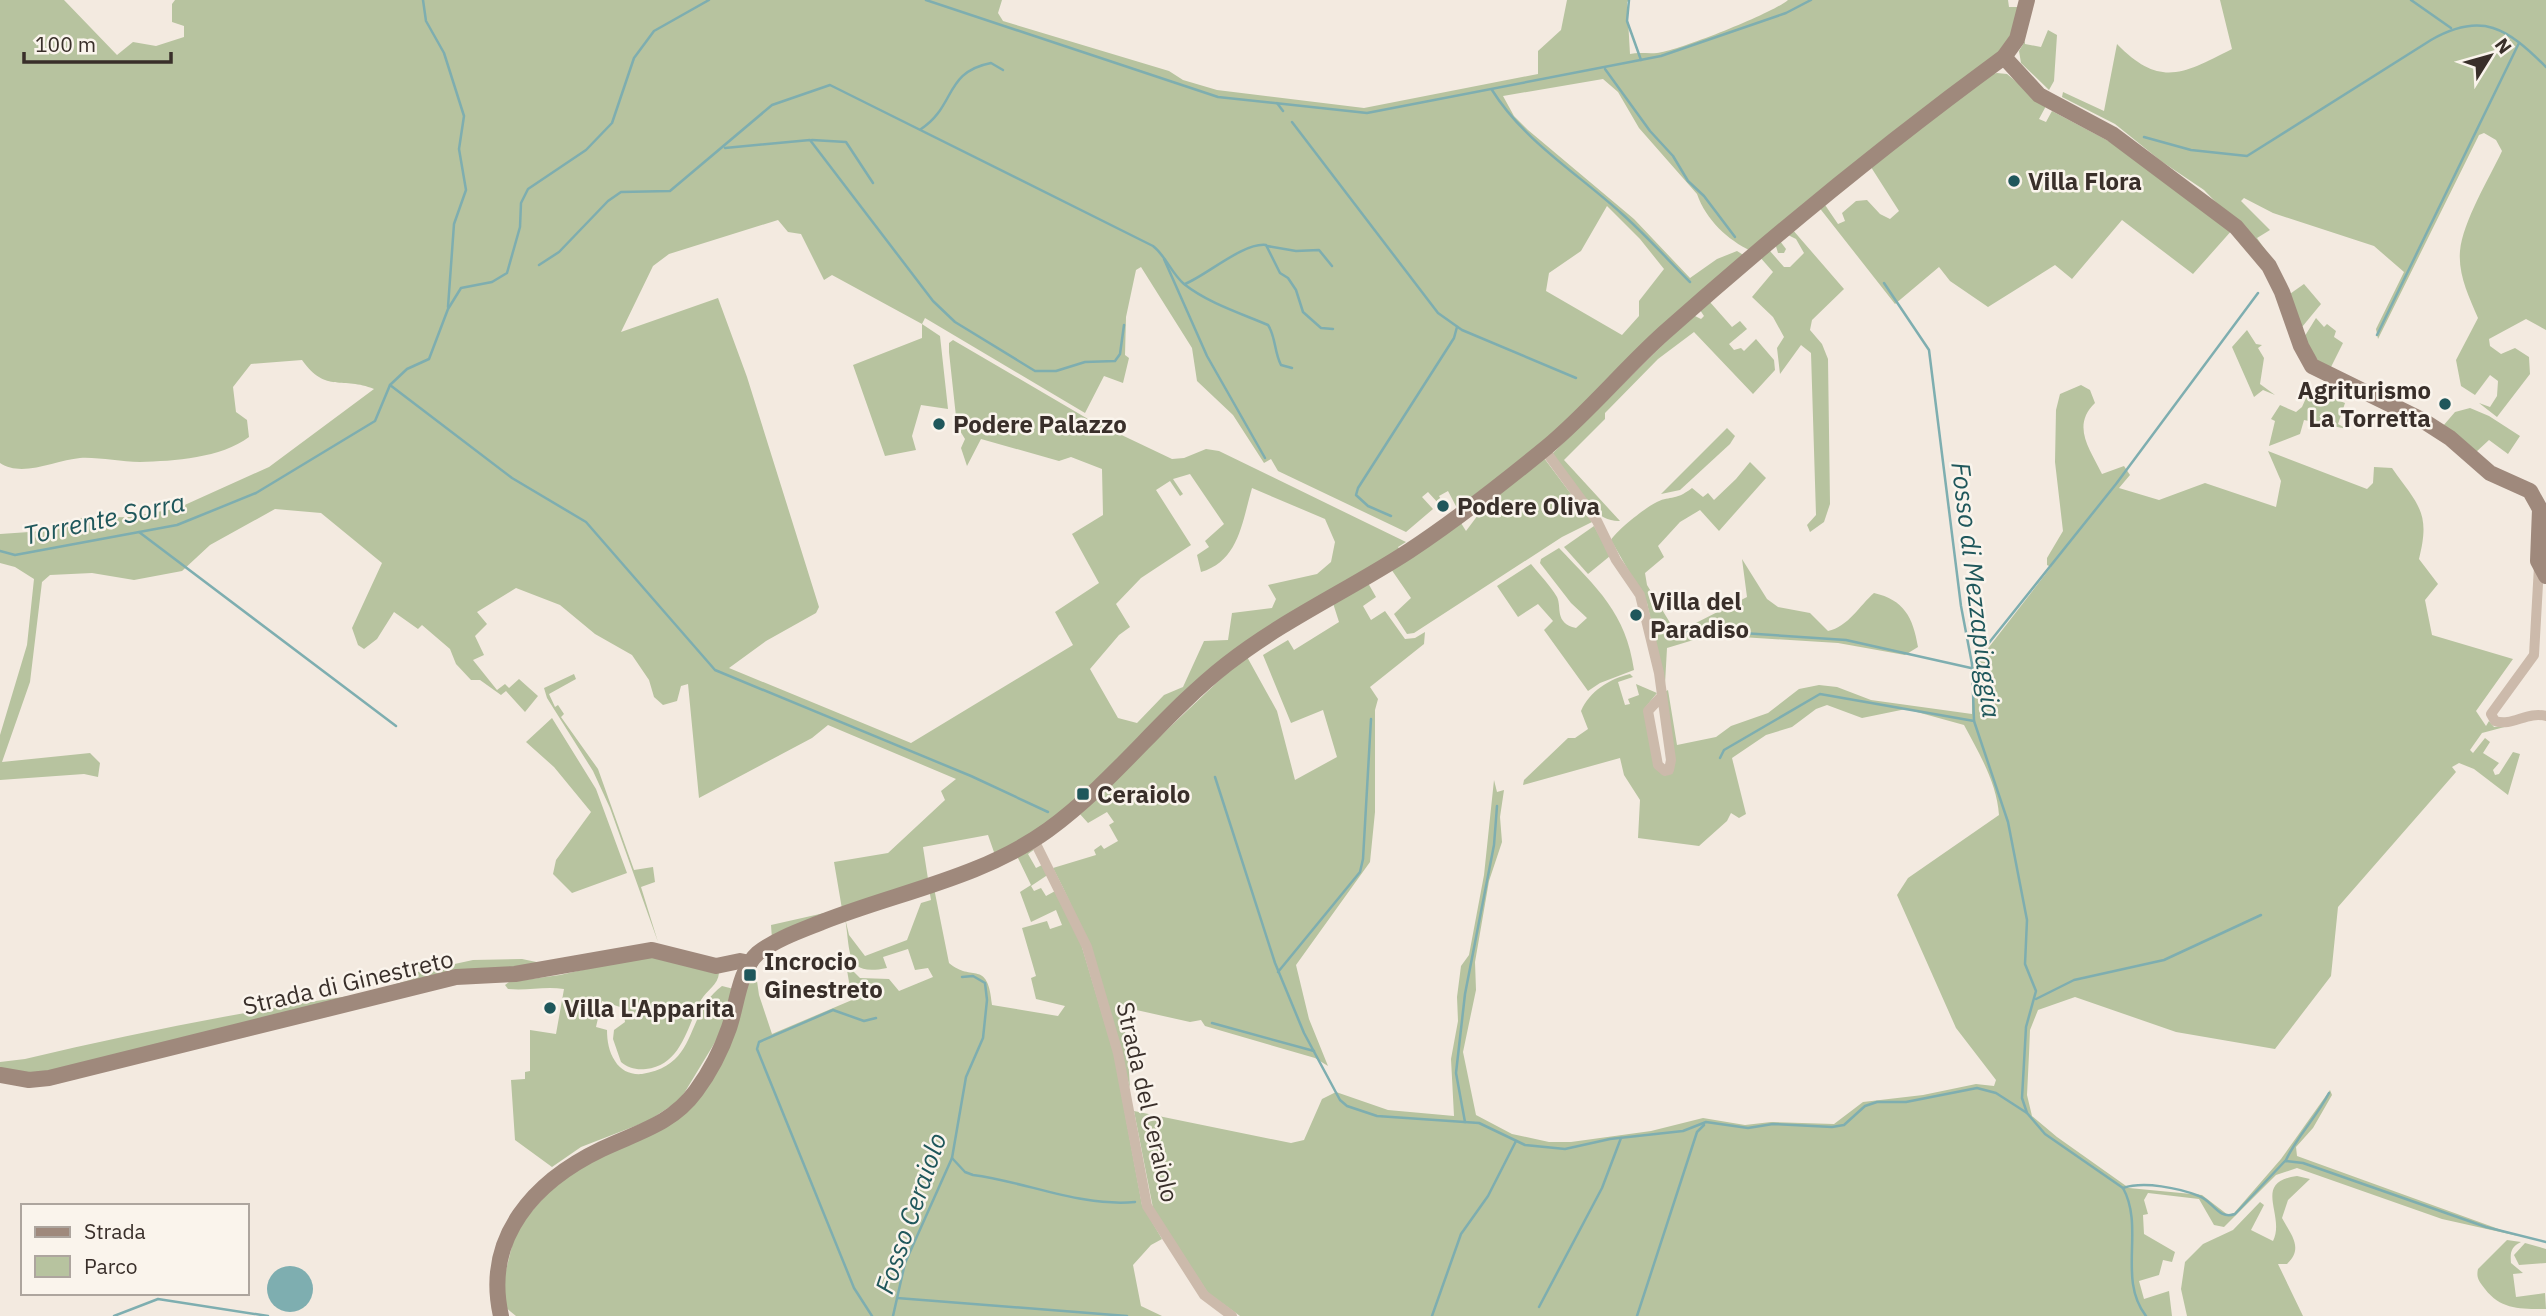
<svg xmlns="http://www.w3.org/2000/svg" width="2546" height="1316" font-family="'IBM Plex Sans',sans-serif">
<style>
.green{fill:#b7c39f;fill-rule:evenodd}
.water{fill:#7eaeb0}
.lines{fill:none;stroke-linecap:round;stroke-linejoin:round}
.stream{stroke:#7eaeb0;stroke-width:2.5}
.street{stroke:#ccbaab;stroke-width:10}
.secondary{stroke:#9f897c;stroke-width:16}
.poi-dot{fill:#1f575b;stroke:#faf4ec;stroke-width:2.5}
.labels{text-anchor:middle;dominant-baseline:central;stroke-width:5;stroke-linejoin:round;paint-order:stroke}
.poi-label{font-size:24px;font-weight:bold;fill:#392f2a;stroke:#faf4ec;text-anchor:start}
.street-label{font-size:24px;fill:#392f2a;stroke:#faf4ec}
.water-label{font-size:26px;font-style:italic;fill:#1f575b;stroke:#faf4ec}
</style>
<rect width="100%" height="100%" fill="#f3eae0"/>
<g class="green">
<path d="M0,0h64l53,55 16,-13 23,4 28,-9v-11l-12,-4v-18l3,-4h827l-4,13 5,8 166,50 14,9 34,10 147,18 174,-34v-23l23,-21 6,-30h63l-3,2 3,52c9,-2 18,0 27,-1 21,-2 116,-40 131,-53h220l1,7h13l-11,28 -14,19 -246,197c-23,-11 -45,-31 -54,-57l-58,-66 -21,-36 -15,-13 -100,17 11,20 14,14 106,89 56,59 27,-19 20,-8 8,5 -174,166 -114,86 -9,-17 -9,5 3,5 -3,3 -11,-12 -6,5 11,12 -27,23 -128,-61 -7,-12 -7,4 -31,-48 -36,-34 -5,-33 -51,-81 -5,3 -10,47 -1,38 4,3 -6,25 -19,-7 -19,37 -160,-95 -3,6 18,12 8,73 -27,-4 -9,31 4,14 -31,6 -32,-91 69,-27v-14l-90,-49 -8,5 -23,-46 -13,-2 -10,-12 -109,34 -16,12 -32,66 97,-34 29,79 72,230 -3,6 -50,28 -37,27 182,75 162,-98 -18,-33 44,-29 -27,-49 31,-19 -1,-46 -31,-12 -12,4 -78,-22 -14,27 -6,-18 4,-9 -8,-13 -8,-74v-9l4,-3 135,79 84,40 12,-1 22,-9 13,2 187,91 -8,5 2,3 -119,70 -225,200 -61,35 -7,-20 -65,12 5,32 -156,60 -1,-14 71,-16 -8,-47 54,-9 57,-53 -4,-9 15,-12 -128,-54 -16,13 -113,60 -11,-114 -7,2 -4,15 -14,4 -9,-8 -5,-17 -17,-25 -37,-21 -35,-29 -44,-17 -39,24 10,12 -12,12 9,19 -11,5 24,30 8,-6 4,4 10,-9 19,17 -13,16 -19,-21 -5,4 -21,-15h-9l-15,-16 -6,-15 -28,-24 -4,4 -24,-17 -17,27 -13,10 -6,-4 -6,-17 30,-65 -61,-50 -46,-4 -65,36 -28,26 -48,9 -42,-7 -42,2 -8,7 -12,100 -28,80 88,-9 10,10 -2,14 -14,-3 -84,6v-45l27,-90 7,-66 -19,-12 -15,-4v-29l44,-3 35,-13 52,-1 47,-9 91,-41 105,-78c-31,-13 -48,5 -72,-29l-51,4 -18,23 3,25 11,8 2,17c-28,21 -75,24 -109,25 -20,0 -41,-5 -60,-4 -24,2 -58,20 -80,5zM1607,206l33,33 24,30 -25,32v15l-17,19 -76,-44 3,-18 32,-22zM1190,474l34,50 -19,17 4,6 -12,8 4,17c38,-11 41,-50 51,-84l73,31 10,23 -4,20 -14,12 -49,11 8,14 -4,9 -40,5 -4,27 -24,1 -21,46 -19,8 -27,28 -19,-5 -28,-49 29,-34 11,-8 -14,-23 25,-26 50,-33 -35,-55 14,-9 10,15 3,-2 -10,-15z"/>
<path d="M2220,0h326v330l-20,-11 -37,20 1,7 11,8 14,-6 14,9 1,17 -33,43 -18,-14 11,4 7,-11 1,-15 -8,-6 -15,20 -14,-9 -5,-26 22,-42c-9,-21 -20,-43 -18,-67 3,-30 29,-72 42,-100l-6,-11 -12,-7 -5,2 -101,204 -2,-10 28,-57 -30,-26 -101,-33 -29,-15 -3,3 29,29 -13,8 16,23 -69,-71 -43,-29 -46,-37 -53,-27 1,-5 41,19 13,-67c43,44 66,30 115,5z"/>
<path d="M2048,30l9,5 -3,46 -5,9 -28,-27 -2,-12 6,-10v3l16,3z"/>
<path d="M1997,73l10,1 39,32 -7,13 7,3 6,-11 64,34 117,84 -40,45 -71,-54 -50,59 -17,-14 -67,42 -38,-26 -11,-14 -44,37 -77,-98 5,-4 15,22 7,-3 -3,-8 14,-12 11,-1 13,14 10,5 9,-8 -30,-47 118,-89z"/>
<path d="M1792,229l52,60 -32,31 -2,10 12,14 6,15 2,145 -6,18 -14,10 -3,-7 9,-10 -5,-162 -10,-8 -21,29 -3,-26 7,-11 -11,-20 -21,-20 21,-25 -14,-16 6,-6 5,1 14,16h6l14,-14 -8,-14 -8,-4 -8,6 6,8 -2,4h-6l-3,-10z"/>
<path d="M2304,284l17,20 -19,23 -15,-31z"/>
<path d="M1709,301l23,26 8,-6 7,8 -18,15 5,6 7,-2 3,3 12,-12 18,21 1,10 -22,24 -59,-62 -36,27 -53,54v6l-41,41 56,61c-30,2 -53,-46 -68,-67l141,-139 8,4 3,-3 -4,-6z"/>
<path d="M2316,318l8,9 3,-3 9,7 -2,6 9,6 -14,28 -6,-3 -20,-29z"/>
<path d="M2247,330l9,14 6,1 -4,3 6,10 -4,26 15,11 -12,-5 -9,7 -22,-50z"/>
<path d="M2081,385l9,5 5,13c-24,23 -5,46 7,71l22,-8 6,9 -11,13 40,12 46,-17 71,24 5,-26 -13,-30 99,38 6,-6 1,-16 18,1c26,37 39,44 27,91l19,25 -13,16 7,35 81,24 -37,52 10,15 3,-5 5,6 18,-2 -30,8 -12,17 3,3 12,-15 5,4 -7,11 16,10 -6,7 2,5 4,-1 14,-22 7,2 -12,41 -34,-26 -15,-6 -7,4 4,5 -118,135 -7,69 -56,73 -99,-17 -101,-35 -37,13 -8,20 -1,24 -2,41 5,21 25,21 72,51 73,7 26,20 6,-2 47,-54 49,-69 2,5 -19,33 -17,19 1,9 221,80 -76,-17 -145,-51 -21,7 -52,52 -10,-2 -15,-26 -51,-6 -4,7 4,14 -5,1 1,19 31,18 -3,10 -9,-2 -4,15 -20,6 5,18 25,-8 3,25h-932l-32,-23 -55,-85 -19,-97 157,32 13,-3 18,-41 14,-7 52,18 66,6 -3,-57 7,-38 -1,-24 4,-31 8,-11 15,-80 10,-95 3,12 7,-2 -4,27 2,25 -13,39 -14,81 1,28 -13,62 13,63 36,19 37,8h22l80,-11 52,-13 42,7 26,-3 63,2 29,-22 60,-7 53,-11 18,2 2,-6 -40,-52 -59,-133 11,-17 91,-63c-2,-32 -20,-62 -35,-90l-58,-16 -44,9 -35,-13 -11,4 -24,18 -26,8 -34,23 14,56 -7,4 -8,-5 -4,8 -28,25 -61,-8 2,-38 -16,-25 -4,-17 -97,27 1,-5 44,-42h7l13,-9 -7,-18c9,-20 28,-32 49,-37l3,3 -15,5 7,23 5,-1 -2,-5 11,-4 -3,-11 21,9 -13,16 11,56 15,7 -7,-79 5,-3 9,55 39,-8 15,-11 37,-13 31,-24 20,-4 18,2 34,13 101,14v-45l79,-102 -4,-2v-7l16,-27 -8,-69 1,-52 4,-16z"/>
<path d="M2310,389l35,14 -7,21 9,5 -43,-9 -4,14 -31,12 6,-25 -4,-2 9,-14 16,7 6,-5z"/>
<path d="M2470,408l19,8 31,20 -12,18 -19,-14 -14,13 -32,-27 12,-14z"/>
<path d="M1727,428l8,8 -5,8 -50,46 -19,4z"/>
<path d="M1544,458l48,64 -30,15 -148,96 -7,1 -13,-20 17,-16 -20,-29 70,-46 5,8 27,-36z"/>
<path d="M1750,462l16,16 -47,53 -19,-21 -20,12 -22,24 6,11 -19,16 2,12 25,41 14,2 61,-31 -5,-38 25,40 11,8 32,6 18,18c20,-4 32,-26 46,-38 30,7 39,24 44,54l-13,8 -67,-12 -128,-8 -43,13 -2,36 -18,-81 -36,-63c5,-9 34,-32 44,-37 14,-8 19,-1 37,-15l11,9 5,-4 6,7 22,-21z"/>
<path d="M1594,526l16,30 -22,18 -24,-27z"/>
<path d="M1559,548c38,40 67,65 75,122l-34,13 -12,8 -44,-61 9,-9 -15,-17 -20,13 -21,-31 34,-22c8,10 19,21 26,33 5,10 -3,26 19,31l11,-10 -16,-15 -31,-40 1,-4z"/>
<path d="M1368,583l8,14 -13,9 8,14 14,-9 20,28 10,-1 10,-6 -1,12 -54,43 8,12 -3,11v102l-5,50 -74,103 13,54 19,47 -13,-8 -110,-32 -4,-6 -11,2 -67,-15 -2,4 6,31 3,46c-22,-79 -38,-147 -77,-220l43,-13 -2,-5 7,-5 3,4 14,-8 -9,-16 5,-3 -7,-10 -19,11 -9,-10 167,-158 31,56 18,69 42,-23 -14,-47 -32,13 -28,-68 25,-15 6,10 45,-28 -7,-22z"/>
<path d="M574,674l2,5 -27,15 6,13 3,-2 6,9 -3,3 37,52 36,101 19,-3 2,15 -14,5 17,55 -48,-134 -17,-37 -46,-73 -3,-10z"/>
<path d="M552,718l44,71 31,84 -55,20 -19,-19 3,-14 35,-48 -37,-45 -28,-25z"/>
<path d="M1033,846l2,3 -7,5 8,14 8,-4 5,10 -18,12 3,5 7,-3 5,8 11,-6 19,37 38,127 28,151 20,34 -11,6 -18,20 8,41 21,10h-646l-11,-9 -3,-20 14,-58 48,-54 124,-65 67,-143 4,28 13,39 80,-34 -6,-36 14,14 29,1 10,12 34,-14 -5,-9 -13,2 -7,-21 -25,8 4,11c-43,9 -36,-16 -42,-50l4,17 16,21 42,-16 14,-37 10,-3 -2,-11 5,-1 15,75c23,20 39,-5 43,42l66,11 7,-10 -29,-7 -5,-21 5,-2 -14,-48 25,-7 3,8 12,-4 -6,-15 -25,12 -11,-30 11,-7 -14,-29z"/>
<path d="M648,955l71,18c-1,12 -12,17 -18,27 -14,26 -19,65 -55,69 -10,1 -18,-1 -25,-7l-8,-23 1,-9 11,-8 -2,-14 -21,-7 -6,26 11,3c0,11 2,22 8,31 6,10 16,14 27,13 58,-9 42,-60 80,-88l12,3 -14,45 -40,66 -32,21 -67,26 -29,20 -37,-27 -4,-60 14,-1v-7l5,-1v-41l26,4 8,-45c-20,-3 -36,2 -56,0l-3,-4 4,-3 51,-7z"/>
<path d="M522,959l24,5 -181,29 48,-14v-6l60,-13z"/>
<path d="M356,995l-308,79 -48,-3v-9l25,-3c109,-26 220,-48 331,-64z"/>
<path d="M2297,1176l13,3 -22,21 -6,18c9,17 22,30 5,46h-9l25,52h-116l-6,-27 4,-27 18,-18 30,-14 27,-28 4,3 -13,25 22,11c13,-26 -22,-59 24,-65z"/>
<path d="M2507,1240l14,2c-10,5 -11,10 -10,21l12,10 -10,1 3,23 29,-4 1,16c-25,0 -45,1 -61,-20 -6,-8 -9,-11 -7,-20z"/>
<path d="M2525,1243l21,6v14l-27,2 -5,-10z"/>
</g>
<circle class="water" cx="290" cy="1289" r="23"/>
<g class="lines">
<g class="stream">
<path d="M423,0l3,21 18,32 20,63 -5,33 7,41 -12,34 -6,83"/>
<path d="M926,0l292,97 149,16 294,-57 125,-43 25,-13"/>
<path d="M1629,0l-2,21 14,39"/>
<path d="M2411,0l40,28"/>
<path d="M1605,69l45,62 23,25 15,25 16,15 31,41"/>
<path d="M1492,90c32,51 85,83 129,123 24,21 46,46 69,69"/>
<path d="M1277,103l6,8"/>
<path d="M1292,122l146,191 24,17 114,48"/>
<path d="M921,129c35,-23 23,-57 70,-66l12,7"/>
<path d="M2144,137l47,13 56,6 184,-116c51,-29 76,-12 115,27"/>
<path d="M812,140l34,2 27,41"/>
<path d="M725,148l85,-8 123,161 22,21 80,49h21l29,-9 30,-1 5,-7 4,-29"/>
<path d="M1267,246l29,5 23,-1 13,16"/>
<path d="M1164,259l43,97 58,102"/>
<path d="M539,265l20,-13 49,-51 13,-9 49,-1 102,-86 58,-20 323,161c13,10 18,27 31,38 24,19 56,29 84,41 8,12 6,27 13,40l11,3"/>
<path d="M1884,283l45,67 32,256 11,58 2,57 34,101 19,98 -2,44 11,27 -10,36 -4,71 5,15 18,21 78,54c22,40 -6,91 23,128"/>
<path d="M1185,284c22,-9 59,-42 81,-39l14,28 8,5 8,12 7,22 18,16 12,1"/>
<path d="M2377,335l142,-292"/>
<path d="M390,385l122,93 74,44 129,148 256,106 77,36"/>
<path d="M1391,516l-23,-10 -12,-11 2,-7 96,-150 3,-11"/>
<path d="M139,532l257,194"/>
<path d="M0,551l15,4 162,-30 79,-32 119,-72 15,-36 17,-16 22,-10 19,-50 13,-21 31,-6 15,-9 13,-46 1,-24 7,-14 58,-39 26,-27 22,-65 20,-27 55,-31"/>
<path d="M1676,632l66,1 104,7 125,28"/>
<path d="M1972,664l144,-180 142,-191"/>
<path d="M1720,758l4,-8 96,-56 154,27"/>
<path d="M1215,777l60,186 29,70 36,67 7,6 30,10 102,7 46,22 40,4 45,-10 73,-8 23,-9 42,6 25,-4 59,3 12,-2 21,-19 12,-4h29l71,-14 19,5 31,20"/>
<path d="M1278,972l82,-100 3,-13 8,-140"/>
<path d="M2036,999l38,-19 90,-20 97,-45"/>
<path d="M1212,1023l102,28"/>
<path d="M1465,1122l-9,-49 9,-79 29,-149 3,-39"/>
<path d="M952,1158l13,14 8,3c54,7 107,32 162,27"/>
<path d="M2286,1160c11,-24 30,-42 43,-67"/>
<path d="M2123,1188c21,-7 56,0 76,8 14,5 19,24 36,18l50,-53 18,2 183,64 60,15"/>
<path d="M897,1298l230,18"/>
<path d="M1539,1307l63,-119 19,-50"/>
<path d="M114,1316l44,-17 110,17"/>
<path d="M872,1316l-18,-28 -97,-239 2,-7 74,-32 31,11 12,-3"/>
<path d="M893,1316l12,-53 47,-105 14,-81 17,-39 4,-38 -2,-17 -12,-7 -11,1"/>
<path d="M1432,1316l29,-82 27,-38 28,-55"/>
<path d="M1637,1316l60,-184 7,-7"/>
</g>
<g class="street">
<path d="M1544,449l53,72 19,39 24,35 19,78 12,87 -2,10 -4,1 -7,-6 -10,-54 12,-13"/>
<path d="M2539,566l-5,89 -43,59 4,7c17,6 32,-10 51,-5"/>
<path d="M1034,840l53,107 31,106 29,153 57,89 28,21"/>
</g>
<g class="secondary">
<path d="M2004,57l35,38 73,39 124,93 33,39 13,26 19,54 11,20 110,54 28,18 40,35 40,18 10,18 -2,52 8,15"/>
<path d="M0,1075l29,5 20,-2 407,-101 59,-3 137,-24 64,16 24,-5 10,2"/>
<path d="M501,1316c-18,-79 34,-135 101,-167 36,-17 70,-25 94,-58 14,-19 25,-40 33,-63 8,-23 10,-58 29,-75 18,-14 44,-23 64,-31 76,-30 159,-44 226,-92 66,-48 115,-116 179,-166 56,-44 122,-74 182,-113 47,-31 94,-68 138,-104 42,-35 76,-77 117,-114 109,-97 221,-189 340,-276l13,-18 10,-39"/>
</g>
</g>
<g class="poi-dot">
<circle cx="2014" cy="181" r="7"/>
<circle cx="2445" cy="404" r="7"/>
<circle cx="939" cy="424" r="7"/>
<circle cx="1443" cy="506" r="7"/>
<circle cx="1636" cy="615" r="7"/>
<rect x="1076" y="787" width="14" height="14" rx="3.5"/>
<rect x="743" y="968" width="14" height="14" rx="3.5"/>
<circle cx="550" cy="1008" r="7"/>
</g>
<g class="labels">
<g class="poi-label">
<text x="2028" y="181">Villa Flora</text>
<text x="2431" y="390" text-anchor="end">Agriturismo<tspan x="2431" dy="28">La Torretta</tspan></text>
<text x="953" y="424">Podere Palazzo</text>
<text x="1457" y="506">Podere Oliva</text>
<text x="1650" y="601">Villa del<tspan x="1650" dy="28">Paradiso</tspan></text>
<text x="1097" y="794">Ceraiolo</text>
<text x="764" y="961">Incrocio<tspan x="764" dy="28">Ginestreto</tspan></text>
<text x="564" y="1008">Villa L'Apparita</text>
</g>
<g class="street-label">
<text transform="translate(348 982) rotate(-13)">Strada di Ginestreto</text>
<text transform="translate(1148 1102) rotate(77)">Strada del Ceraiolo</text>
</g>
<g class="water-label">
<text transform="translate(104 518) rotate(-12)">Torrente Sorra</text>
<text transform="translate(1977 590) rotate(83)">Fosso di Mezzapiaggia</text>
<text transform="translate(910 1213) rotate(-71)">Fosso Ceraiolo</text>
</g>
</g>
<rect x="21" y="1204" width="228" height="91" fill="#faf4ec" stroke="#ada59e" stroke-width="2"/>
<rect x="35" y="1227" width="35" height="10" fill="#9f897c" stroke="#ada59e" stroke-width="2"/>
<text x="84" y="1239" font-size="21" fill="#392f2a">Strada</text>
<rect x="35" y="1256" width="35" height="21" fill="#b7c39f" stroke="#ada59e" stroke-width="2"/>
<text x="84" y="1274" font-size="21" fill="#392f2a">Parco</text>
<g transform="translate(2490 56) rotate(53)" stroke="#faf4ec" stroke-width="5" paint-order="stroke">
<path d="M0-5L12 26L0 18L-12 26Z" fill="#392f2a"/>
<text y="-10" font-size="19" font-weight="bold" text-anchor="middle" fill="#392f2a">N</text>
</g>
<path d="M24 52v10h147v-10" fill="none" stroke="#392f2a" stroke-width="3.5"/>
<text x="35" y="52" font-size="21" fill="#392f2a" stroke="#faf4ec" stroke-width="5" paint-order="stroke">100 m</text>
</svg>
